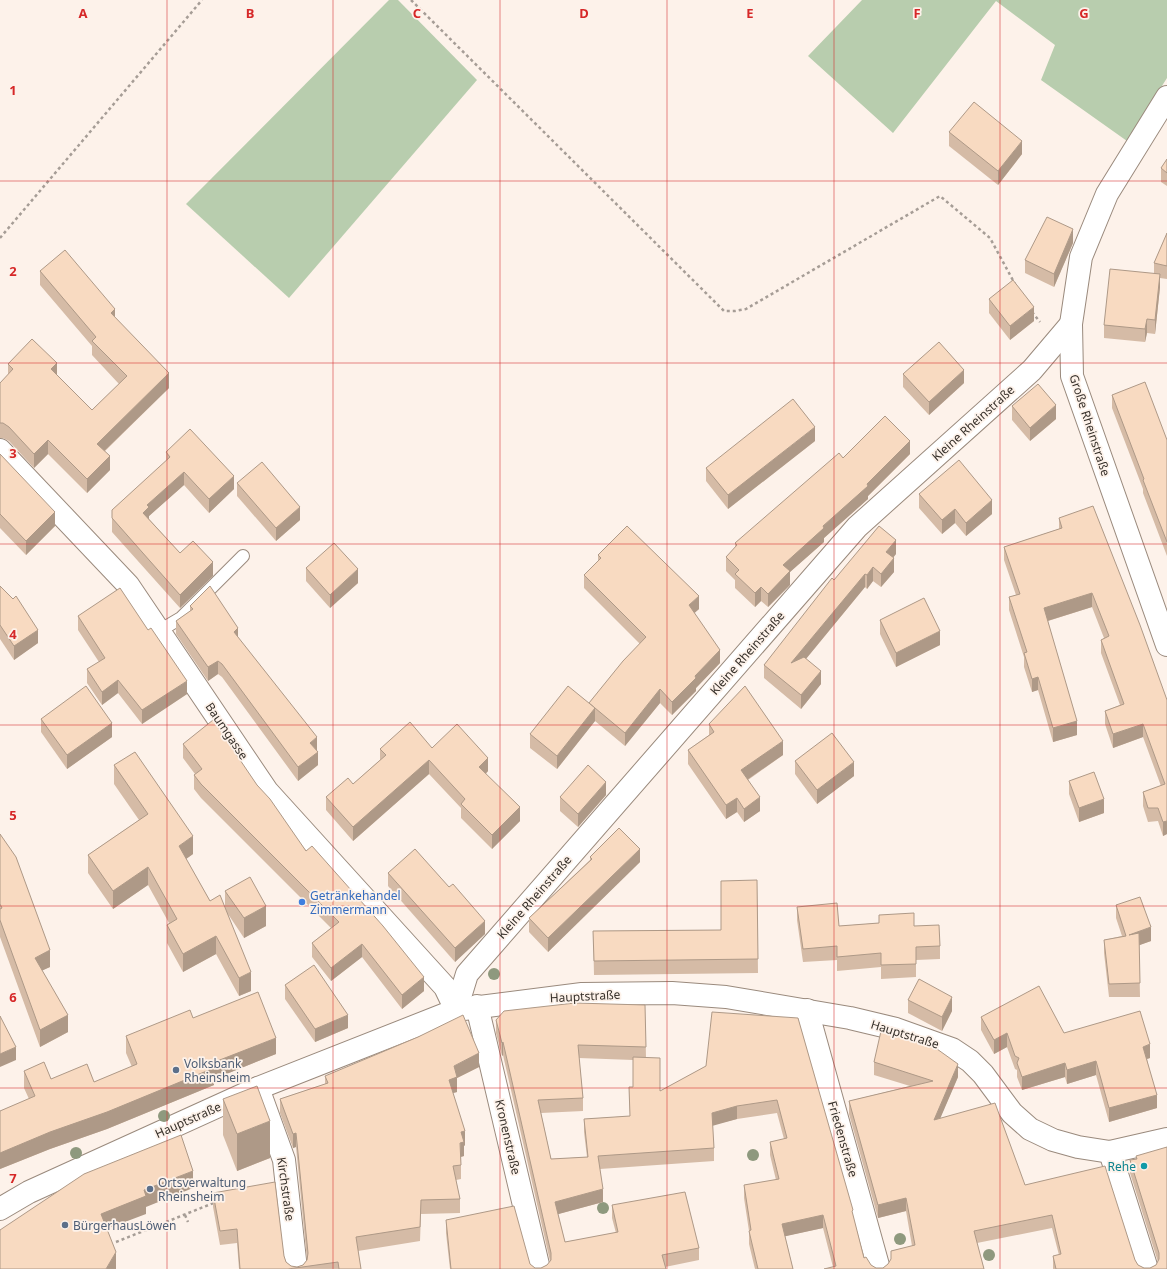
<svg xmlns="http://www.w3.org/2000/svg" width="1167" height="1269" font-family="'Noto Sans',sans-serif">
<style>
.green{fill:#b8cdae}
.lines{fill:none;stroke-linecap:round;stroke-linejoin:round}
.lane-casing{stroke:#9a8a7d;stroke-width:14}
.street-casing{stroke:#9a8a7d;stroke-width:24}
.path{stroke:#a69d96;stroke-width:2.5;stroke-dasharray:3 3;stroke-linecap:butt}
.lane{stroke:#fff;stroke-width:12}
.street{stroke:#fff;stroke-width:22}
.tree{fill:#8e997e}
.wall{fill:#d5bba6;fill-rule:evenodd}
.shaded-wall{fill:#ae9987}
.building{fill:#f8dac1;stroke:#ae9987}
.grid{fill:none;stroke:#d62828;stroke-width:1;stroke-opacity:0.55}
.shop-dot{fill:#3f7fe0;stroke:#fdf2ea;stroke-width:1.5}
.service-dot{fill:#5c6f8a;stroke:#fdf2ea;stroke-width:1.5}
.culture-dot{fill:#0f9aa8;stroke:#fdf2ea;stroke-width:1.5}
.labels{text-anchor:middle;dominant-baseline:central;stroke-width:3.5;stroke-linejoin:round;paint-order:stroke}
.street-label{font-size:12px;fill:#37312b;stroke:#fdf2ea}
.shop-label{font-size:12px;fill:#366cbe;stroke:#fdf2ea;text-anchor:start}
.service-label{font-size:12px;fill:#4e5e75;stroke:#fdf2ea;text-anchor:start}
.culture-label{font-size:12px;fill:#0d838f;stroke:#fdf2ea;text-anchor:end}
.grid-label{font-size:13px;text-anchor:middle;font-weight:bold;fill:#d62828;stroke:#fdf2ea;stroke-width:3.5;stroke-linejoin:round;paint-order:stroke}
</style>
<rect width="100%" height="100%" fill="#fdf2ea"/>
<g class="green">
<path d="M389,0h9l79,80 -188,218 -103,-94z"/>
<path d="M862,0h305v78l-40,63 -86,-61 14,-35 -59,-44 -103,132 -85,-77z"/>
</g>
<g class="lines">
<g class="lane-casing">
<path id="lane" d="M159,631l22,-13 62,-62"/>
</g>
<g class="street-casing">
<g id="street">
<path d="M1167,97l-60,97 -26,63 -10,67 1,52 95,269"/>
<path d="M0,450l128,135 139,206 178,196 11,23"/>
<path d="M477,1006l62,263"/>
<path d="M456,1010l11,-36 390,-447 175,-157 39,-46"/>
<path d="M807,1010l72,259"/>
<path d="M258,1088l26,72 12,109"/>
<path d="M1110,1152l37,117"/>
<path d="M0,1209l29,-17 229,-104 198,-78 126,-16 90,-1 54,4 124,21 46,11 56,20 18,12 13,13 29,39 18,16 23,11 25,7 32,5 57,-13"/>
</g>
</g>
<g class="path">
<path d="M411,0l313,311h11l11,-2 194,-113 50,42 25,46"/>
<path d="M0,238l202,-238"/>
<path d="M1032,312l8,10"/>
<path d="M185,1215l3,7"/>
<path d="M116,1242l100,-40"/>
</g>
<use href="#lane" class="lane"/>
<use href="#street" class="street"/>
</g>
<g class="tree">
<circle cx="494" cy="974" r="6"/>
<circle cx="164" cy="1116" r="6"/>
<circle cx="76" cy="1153" r="6"/>
<circle cx="753" cy="1155" r="6"/>
<circle cx="603" cy="1208" r="6"/>
<circle cx="900" cy="1239" r="6"/>
<circle cx="989" cy="1255" r="6"/>
</g>
<g class="wall">
<path d="M949,132l73,22 -24,31 -49,-39z"/>
<path d="M1167,159v27l-6,-4v-14z"/>
<path d="M1167,233v46l-7,-1v9l-5,47 -8,-1 -2,9 -41,-4v-13l50,-52v-10z"/>
<path d="M1073,243l-19,44 -29,-14v-13z"/>
<path d="M40,271l75,47 54,70 -64,63 5,19 -23,23 -39,-39 -14,14 -25,-27 -6,-3h-3v-55l8,-8v-11l49,11 35,35 27,-26 -27,-29v-9l-52,-61z"/>
<path d="M989,299l45,22 -24,19 -21,-27z"/>
<path d="M903,374l61,9 -35,32 -26,-28z"/>
<path d="M1112,395l55,45v116l-24,-63v-4l-31,-81z"/>
<path d="M1012,406l44,13 -26,22 -18,-21z"/>
<path d="M815,441l-87,68 -22,-28v-13z"/>
<path d="M166,452l68,37 -25,24 -25,-28 -35,31v3l31,34 33,23 -33,32 -68,-76v-22l54,-48z"/>
<path d="M0,454l55,72 -29,29 -26,-27z"/>
<path d="M910,454l-42,42v3l-44,39v4l-34,30v13l-22,22 -7,-6 -6,6 -20,-19v-8l-9,-9v-14l9,-9v-5l108,-85z"/>
<path d="M237,483l63,37 -24,21 -39,-45z"/>
<path d="M919,494l73,20 -26,22 -11,-13 -13,11 -23,-26z"/>
<path d="M1059,518l108,182v134l-4,2 -5,-15 -10,1 -5,-16v-14l18,-6 -18,-49 -30,11 -8,-24v-13l15,-6 -19,-52v-13l3,-2 -12,-31 -44,14 29,114 -24,7 -15,-52 -6,2 -8,-25v-10l-15,-47v-13l7,-2 -12,-35v-13l55,-18z"/>
<path d="M896,554l-3,4 1,14 -13,15 -8,-6 -6,8 -2,-2 -59,72 15,25 -20,25 -37,-31v-13l70,-85z"/>
<path d="M598,555l101,54 -5,4 26,50 -24,25v3l-24,24 -12,-12 -35,43 -30,-25 -38,48 -27,-21v-14l59,-31 51,-59 -56,-56v-13l14,-14z"/>
<path d="M306,568l52,15 -28,25 -24,-27z"/>
<path d="M0,586l38,57 -24,17 -14,-21z"/>
<path d="M190,606l48,31 79,114 1,14 -20,16 -76,-104 -4,-3 -10,7 -32,-47v-13l14,-10z"/>
<path d="M78,616l109,78 -45,30 -24,-31 -16,12 -15,-22v-14l12,-7 -21,-32z"/>
<path d="M880,620l60,25 -44,22 -16,-33z"/>
<path d="M41,719l71,18 -45,32 -26,-37z"/>
<path d="M709,724l74,31 -35,25 12,31 -16,11 -7,-10 -11,7 -38,-55v-14l21,-15z"/>
<path d="M183,744l74,41 49,66 118,140 -22,18 -40,-52 -31,24 -19,-24v-14l19,-15 -130,-130 -7,-9v-14l1,-1 -12,-16z"/>
<path d="M432,748l56,23 -2,3 34,47 -28,28 -31,-31v-10l-32,-34 -76,67 -27,-31v-13l27,-13 27,-24v-11z"/>
<path d="M795,761l59,15 -37,28 -22,-30z"/>
<path d="M114,765l79,89 -7,5 24,42 15,7v-17l41,35 -22,12 -16,-24 23,77 -12,5 -23,-42 -33,18 -16,-29v-18l2,-2 -21,-38 -35,24 -25,-36v-18l51,-35 -25,-36z"/>
<path d="M1069,781l35,32 -25,9 -10,-28z"/>
<path d="M606,795l-28,32 -18,-16v-14z"/>
<path d="M0,834l50,133 -8,3 26,62 -28,15 -40,-110z"/>
<path d="M590,857l50,5 -92,90 -19,-20v-14l61,-58z"/>
<path d="M388,873l97,61 -30,28 -67,-76z"/>
<path d="M757,880l1,93 -164,2 -1,-44 128,-1z"/>
<path d="M1116,905l35,36 -12,4 1,52h-31l-5,-44v-13l18,-4 -6,-18z"/>
<path d="M797,907l42,19 40,-3v-8l35,11 26,20v13l-24,1v17l-35,2v-12l-44,4v-11l-34,2 -6,-42z"/>
<path d="M285,985l63,43 -33,14 -30,-43z"/>
<path d="M908,1000l44,11 -10,20 -34,-18z"/>
<path d="M645,1005l1,53 14,33 138,-73 66,240 7,7 5,3h7l5,-4 3,-4v-9l21,-5 -6,-35 -28,7 -29,-104v-13l61,-15 -36,-11v-13l84,15 -18,41 85,67 110,75 3,5 6,3h6l6,-3 2,-3 -28,-89v-13l6,-1v-3l31,113h-114v-13l6,-1 -7,-27 -75,15 7,26h-160l9,-2 -10,-39 -38,8 8,33h-38l-6,-25v-13l-5,-33v-13l32,-5 -6,-25v-13l14,-3 -7,-26 -40,6 -25,6 2,23v13l-114,8 3,33 -45,12 7,28 51,-9 -4,-15v-13l87,43v12l-34,7 1,2h-216l-4,-36v-13l84,44 5,4h6l6,-3 3,-4 -47,-206 -1,1 -6,-23v-13zM579,1058l54,2v27h-4l1,29 -46,3v13l3,25 -36,2 -10,-46 42,-2v-13z"/>
<path d="M981,1017l83,16 86,25 -3,1 10,49 -48,14 -13,-47 -29,9 -2,-7 -43,13 -5,-13v-7l-2,-1 -8,-22 -13,7 -13,-24z"/>
<path d="M193,1018l83,36 -62,25v6l-107,44 -57,20 -50,20v-58l29,-12 -5,-11v-17l27,8 43,3 38,-15 -6,-14v-17z"/>
<path d="M479,1067l-22,11v14l-4,1 12,52 -1,1v10l-3,1v22l-5,1 4,19v14l-39,1 -1,27 -62,10 3,18h-122l-2,-26 -17,2 -7,-38v-14l71,63 2,6 5,4 6,1 6,-2 4,-5 -11,-113 -3,1 -13,-35v-14l45,-15v-8z"/>
<path d="M223,1099l47,59 -33,13 -14,-36z"/>
</g>
<g class="shaded-wall">
<path d="M1022,141v13l-24,31v-14z"/>
<path d="M1073,229v14l-19,44v-13z"/>
<path d="M1160,274v13l-5,47v-14z"/>
<path d="M1034,307v14l-24,19v-14z"/>
<path d="M115,309v15l-4,-11z"/>
<path d="M1147,319v14l-2,9v-13z"/>
<path d="M57,363v15l-6,-9z"/>
<path d="M964,370v13l-35,32v-13z"/>
<path d="M169,373v15l-72,70v-14z"/>
<path d="M1056,405v14l-26,22v-13z"/>
<path d="M815,427v14l-87,68v-14z"/>
<path d="M48,440v14l-14,14v-14z"/>
<path d="M910,441v13l-42,42v3l-44,39v4l-34,30v13l-22,22v-13l15,-29 84,-81z"/>
<path d="M110,456v14l-23,23v-14z"/>
<path d="M184,472v13l-35,31v5l-6,-8 4,-8z"/>
<path d="M234,476v13l-25,24v-14z"/>
<path d="M992,500v14l-26,22v-13z"/>
<path d="M300,507v13l-24,21v-13z"/>
<path d="M955,509v14l-13,11v-14z"/>
<path d="M55,512v14l-29,29v-14z"/>
<path d="M896,540v14l-10,12v-14z"/>
<path d="M894,558v14l-13,15v-13z"/>
<path d="M213,562v14l-33,32v-13z"/>
<path d="M873,567v14l-6,8v-14z"/>
<path d="M358,569v14l-28,25v-13z"/>
<path d="M865,574v13l-74,90v-14z"/>
<path d="M761,587v14l-6,6v-14z"/>
<path d="M1092,593v14l-48,15v-14z"/>
<path d="M699,596v13l-10,9v-13z"/>
<path d="M238,628v14l-4,-10z"/>
<path d="M38,630v13l-24,17v-14z"/>
<path d="M940,631v14l-44,22v-14z"/>
<path d="M720,650v13l-24,25v3l-24,24v-13l23,-26z"/>
<path d="M218,661v13l-10,7v-14z"/>
<path d="M821,671v13l-20,25v-14z"/>
<path d="M1038,677v13l-6,2v-13z"/>
<path d="M118,680v13l-16,12v-13z"/>
<path d="M187,681v13l-45,30v-14z"/>
<path d="M660,689v14l-35,43v-13z"/>
<path d="M595,708v13l-38,48v-13z"/>
<path d="M1077,721v14l-24,7v-14z"/>
<path d="M112,723v14l-45,32v-14z"/>
<path d="M1143,724v13l-30,11v-14z"/>
<path d="M317,737v14l-7,-8z"/>
<path d="M783,741v14l-42,29v-14z"/>
<path d="M318,752v13l-20,16v-14z"/>
<path d="M488,758v13l-9,9v-13z"/>
<path d="M429,760v14l-76,67v-14z"/>
<path d="M854,762v14l-37,28v-14z"/>
<path d="M606,782v13l-28,32v-13z"/>
<path d="M760,797v14l-16,11v-13z"/>
<path d="M737,798v14l-11,7v-14z"/>
<path d="M1104,799v14l-25,9v-14z"/>
<path d="M520,807v14l-28,28v-14z"/>
<path d="M1167,821v13l-4,2v-14z"/>
<path d="M193,836v18l-14,10v-18z"/>
<path d="M640,849v13l-92,90v-14z"/>
<path d="M148,867v18l-35,24v-18z"/>
<path d="M266,906v20l-22,12v-20z"/>
<path d="M485,921v13l-30,28v-14z"/>
<path d="M1151,927v14l-22,8v-14z"/>
<path d="M216,936v18l-33,18v-18z"/>
<path d="M362,944v13l-31,24v-13z"/>
<path d="M50,950v17l-15,7v-16z"/>
<path d="M251,972v19l-12,5v-18z"/>
<path d="M424,977v14l-22,18v-14z"/>
<path d="M952,997v14l-10,20v-14z"/>
<path d="M68,1015v17l-28,15v-17z"/>
<path d="M348,1015v13l-33,14v-13z"/>
<path d="M1007,1033v14l-13,7v-14z"/>
<path d="M276,1038v16l-62,25v6l-107,44 -57,20 -50,20v-16l212,-90z"/>
<path d="M503,1042v13l-1,1v-13z"/>
<path d="M1150,1044v14l-7,2v-13z"/>
<path d="M16,1047v13l-16,7v-13z"/>
<path d="M479,1053v14l-22,11v14l-8,2v-14l5,-14z"/>
<path d="M1096,1061v14l-29,9v-14z"/>
<path d="M1065,1063v14l-43,13v-13z"/>
<path d="M958,1064v13l-24,56v-13z"/>
<path d="M1157,1095v13l-48,14v-14z"/>
<path d="M737,1106v13l-25,7v-13z"/>
<path d="M270,1121v37l-33,13v-37z"/>
<path d="M465,1131v14l-1,1v10l-4,1 1,-25z"/>
<path d="M296,1133v14l-3,1v-14z"/>
<path d="M193,1171v17l-47,19v7l-45,17v-17l43,-24z"/>
<path d="M603,1189v13l-48,13v-13z"/>
<path d="M906,1198v13l-28,7v-13z"/>
<path d="M823,1215v13l-41,9v-13z"/>
<path d="M116,1252v17h-10z"/>
</g>
<g class="building">
<path d="M974,102l48,39 -24,30 -49,-39z"/>
<path d="M1167,159v14l-6,-5z"/>
<path d="M1047,217l26,12 -19,45 -29,-14z"/>
<path d="M1167,233v33l-13,-3z"/>
<path d="M65,250l50,59 -4,4 58,60 -72,71 13,12 -23,23 -39,-39 -14,14 -25,-27 -6,-4h-3v-40l13,-14 -5,-5 24,-25 25,24 -6,6 41,41 35,-34 -35,-35 4,-4 -56,-66z"/>
<path d="M1110,269l50,5 -5,46 -8,-1 -2,10 -41,-4z"/>
<path d="M1013,280l21,27 -24,19 -21,-27z"/>
<path d="M939,342l25,28 -35,32 -26,-28z"/>
<path d="M1145,382l22,58v102l-24,-62 1,-1 -32,-84z"/>
<path d="M1038,384l18,21 -26,23 -18,-22z"/>
<path d="M793,399l22,28 -87,68 -22,-27z"/>
<path d="M885,416l25,25 -43,43 1,2 -45,40 1,2 -41,37 7,6 -22,23 -7,-7 -6,6 -20,-19 4,-4 -13,-13 11,-12 -2,-2 104,-90 4,5z"/>
<path d="M190,429l44,47 -25,23 -25,-27 -37,33 2,2 -6,6 37,40 13,-12 20,21 -33,33 -68,-77v-8l58,-53 -4,-5z"/>
<path d="M0,454l55,58 -29,29 -26,-27z"/>
<path d="M959,460l33,40 -26,23 -11,-14 -13,11 -23,-26z"/>
<path d="M262,462l38,45 -24,21 -39,-45z"/>
<path d="M1093,506l47,119 27,75v121l-4,1 -5,-14h-10l-5,-16 22,-8 -22,-60 -30,10 -8,-23 19,-7 -23,-64 8,-4 -17,-43 -48,15 33,113 -24,7 -15,-51 -6,2 -8,-26 3,-1 -18,-55 11,-3 -16,-47 58,-19 -3,-10z"/>
<path d="M627,526l72,70 -10,9 31,45 -25,26 1,2 -24,24 -12,-13 -35,44 -36,-30 34,-42 23,-24 -62,-62 17,-17 -3,-3z"/>
<path d="M879,526l17,14 -10,12 8,6 -13,16 -8,-7 -6,8 -2,-1 -74,89 13,-6 17,14 -20,24 -37,-30 68,-87 2,2z"/>
<path d="M334,543l24,26 -28,26 -24,-27z"/>
<path d="M0,586l13,13 3,-3 22,34 -24,16 -14,-21z"/>
<path d="M210,586l28,42 -4,4 83,105 -7,6 8,9 -20,15 -76,-103 -4,-3 -10,6 -32,-46 17,-12 -3,-3z"/>
<path d="M120,588l28,42 3,-2 36,53 -45,29 -24,-30 -16,12 -15,-23 18,-11 -27,-42z"/>
<path d="M924,598l16,33 -44,22 -16,-33z"/>
<path d="M86,686l26,37 -45,32 -26,-36z"/>
<path d="M568,686l27,22 -38,48 -27,-22z"/>
<path d="M745,686l38,55 -42,29 19,27 -16,12 -7,-11 -11,7 -38,-55 26,-18 -5,-8z"/>
<path d="M213,720l44,65 13,14 36,52 6,-5 71,80 41,51 -22,18 -40,-51 -31,24 -19,-25 27,-21 -138,-138 -7,-9 8,-6 -19,-25z"/>
<path d="M410,722l22,26 25,-24 31,34 -9,9 41,40 -28,28 -31,-31 4,-5 -36,-39 -76,67 -27,-30 22,-19 5,6 33,-29 -6,-6z"/>
<path d="M832,733l22,29 -37,28 -22,-29z"/>
<path d="M135,752l58,84 -14,10 31,55 10,-6 31,77 -12,6 -23,-42 -33,18 -16,-29 10,-6 -29,-52 -35,24 -25,-36 60,-41 -34,-49z"/>
<path d="M588,765l18,17 -28,32 -18,-17z"/>
<path d="M1094,772l10,27 -25,9 -10,-27z"/>
<path d="M619,828l21,21 -92,89 -19,-20 63,-59 -2,-2z"/>
<path d="M0,834l16,23 34,93 -15,8 33,57 -28,15 -40,-110v-11l2,-1 -2,-4z"/>
<path d="M415,849l34,38 4,-3 32,37 -30,27 -67,-75z"/>
<path d="M250,877l16,29 -22,12 -19,-27z"/>
<path d="M757,880l1,79 -164,2 -1,-30 128,-1v-49z"/>
<path d="M1140,897l11,30 -22,8 10,-2 1,50 -31,1 -5,-44 22,-4 -10,-31z"/>
<path d="M837,903l2,23 40,-3v-8l35,-2v13l25,-1 1,21 -24,1v17l-35,1v-12l-44,4v-11l-34,3 -6,-42z"/>
<path d="M314,965l34,50 -33,14 -30,-44z"/>
<path d="M919,979l33,18 -10,20 -34,-17z"/>
<path d="M1039,986l25,47 76,-22 10,33 -7,3 14,48 -48,13 -13,-47 -29,9 -2,-7 -43,14 -5,-14 2,-5 -4,-2 -8,-23 -13,7 -13,-23z"/>
<path d="M258,992l18,46 -64,25 2,5 -107,44 -57,20 -50,21v-42l35,-15 -11,-25 20,-9 7,17 36,-15 7,18 43,-18 -11,-28 64,-26 3,8z"/>
<path d="M575,1003l70,2 1,42 -68,-2 5,53 -45,2 13,59 37,-2 -4,-38 46,-3 -1,-29h4v-30l27,1v33l46,-25 6,-54 86,6 55,192 -1,1 12,47 2,-1 5,8 5,3h7l5,-4 3,-5v-8l24,-6 -9,-47 -28,7 -29,-104 84,-20 -59,-19 7,-31 47,14 2,-1 28,20 -24,56 61,-17 30,82 80,-19 30,94 3,5 6,3h6l6,-3 3,-6v-6l-29,-93 7,-1 -1,-3 31,-9v122h-111l-3,-13 8,-2 -9,-39 -78,16 10,38h-160l12,-3 -13,-51 -41,9 11,45h-35l-9,-38 2,-1 -7,-45 35,-6 -9,-37 17,-4 -10,-38 -40,6 -25,7 2,35 -116,8 5,33 -48,13 10,40 53,-10 -6,-27 73,-13 14,56 -37,7 4,14h-215l-5,-49 68,-14 16,58 5,4h6l6,-3 4,-5v-7l-48,-211 -1,1 -6,-23 8,-9z"/>
<path d="M463,1015l16,38 -25,13 3,11 -8,3 16,51 -4,1 3,10 -4,1 1,22 -8,1 7,33 -39,1 -1,27 -64,10 5,32h-22l-1,-7 -50,7h-48l-3,-40 -17,2 -7,-38 62,-11 9,74 2,6 5,4 6,1 6,-2 4,-5 1,-7 -12,-120 -3,1 -13,-35 48,-16 -3,-7 93,-39z"/>
<path d="M0,1016l16,31 -16,7z"/>
<path d="M257,1086l13,35 -33,13 -14,-35z"/>
<path d="M181,1135l12,36 -49,19 2,6 -45,18 15,38 -10,17h-106v-39l84,-56z"/>
</g>
<path class="grid" d="M167,0v1269M333,0v1269M500,0v1269M667,0v1269M834,0v1269M1000,0v1269M0,181h1167M0,363h1167M0,544h1167M0,725h1167M0,906h1167M0,1088h1167"/>
<circle class="shop-dot" cx="302" cy="902" r="4"/>
<g class="service-dot">
<circle cx="176" cy="1070" r="4"/>
<circle cx="150" cy="1189" r="4"/>
<circle cx="65" cy="1225" r="4"/>
</g>
<circle class="culture-dot" cx="1144" cy="1166" r="4"/>
<g class="labels">
<g class="street-label">
<text transform="translate(973 423) rotate(-42)">Kleine Rheinstraße</text>
<text transform="translate(1090 425) rotate(72)">Große Rheinstraße</text>
<text transform="translate(747 653) rotate(-49)">Kleine Rheinstraße</text>
<text transform="translate(227 731) rotate(56)">Baumgasse</text>
<text transform="translate(534 897) rotate(-49)">Kleine Rheinstraße</text>
<text transform="translate(585 996) rotate(-3)">Hauptstraße</text>
<text transform="translate(905 1034) rotate(17)">Hauptstraße</text>
<text transform="translate(188 1120) rotate(-24)">Hauptstraße</text>
<text transform="translate(508 1137) rotate(77)">Kronenstraße</text>
<text transform="translate(843 1139) rotate(74)">Friedenstraße</text>
<text transform="translate(286 1189) rotate(82)">Kirchstraße</text>
</g>
<g class="shop-label">
<text x="310" y="895">Getränkehandel<tspan x="310" dy="14">Zimmermann</tspan></text>
</g>
<g class="service-label">
<text x="184" y="1063">Volksbank<tspan x="184" dy="14">Rheinsheim</tspan></text>
<text x="158" y="1182">Ortsverwaltung<tspan x="158" dy="14">Rheinsheim</tspan></text>
<text x="73" y="1225">BürgerhausLöwen</text>
</g>
<g class="culture-label">
<text x="1136" y="1166">Rehe</text>
</g>
</g>
<g class="grid-label">
<text x="83" y="18">A</text>
<text x="250" y="18">B</text>
<text x="417" y="18">C</text>
<text x="584" y="18">D</text>
<text x="750" y="18">E</text>
<text x="917" y="18">F</text>
<text x="1084" y="18">G</text>
<text x="13" y="95">1</text>
<text x="13" y="276">2</text>
<text x="13" y="458">3</text>
<text x="13" y="639">4</text>
<text x="13" y="820">5</text>
<text x="13" y="1002">6</text>
<text x="13" y="1183">7</text>
</g>
</svg>
